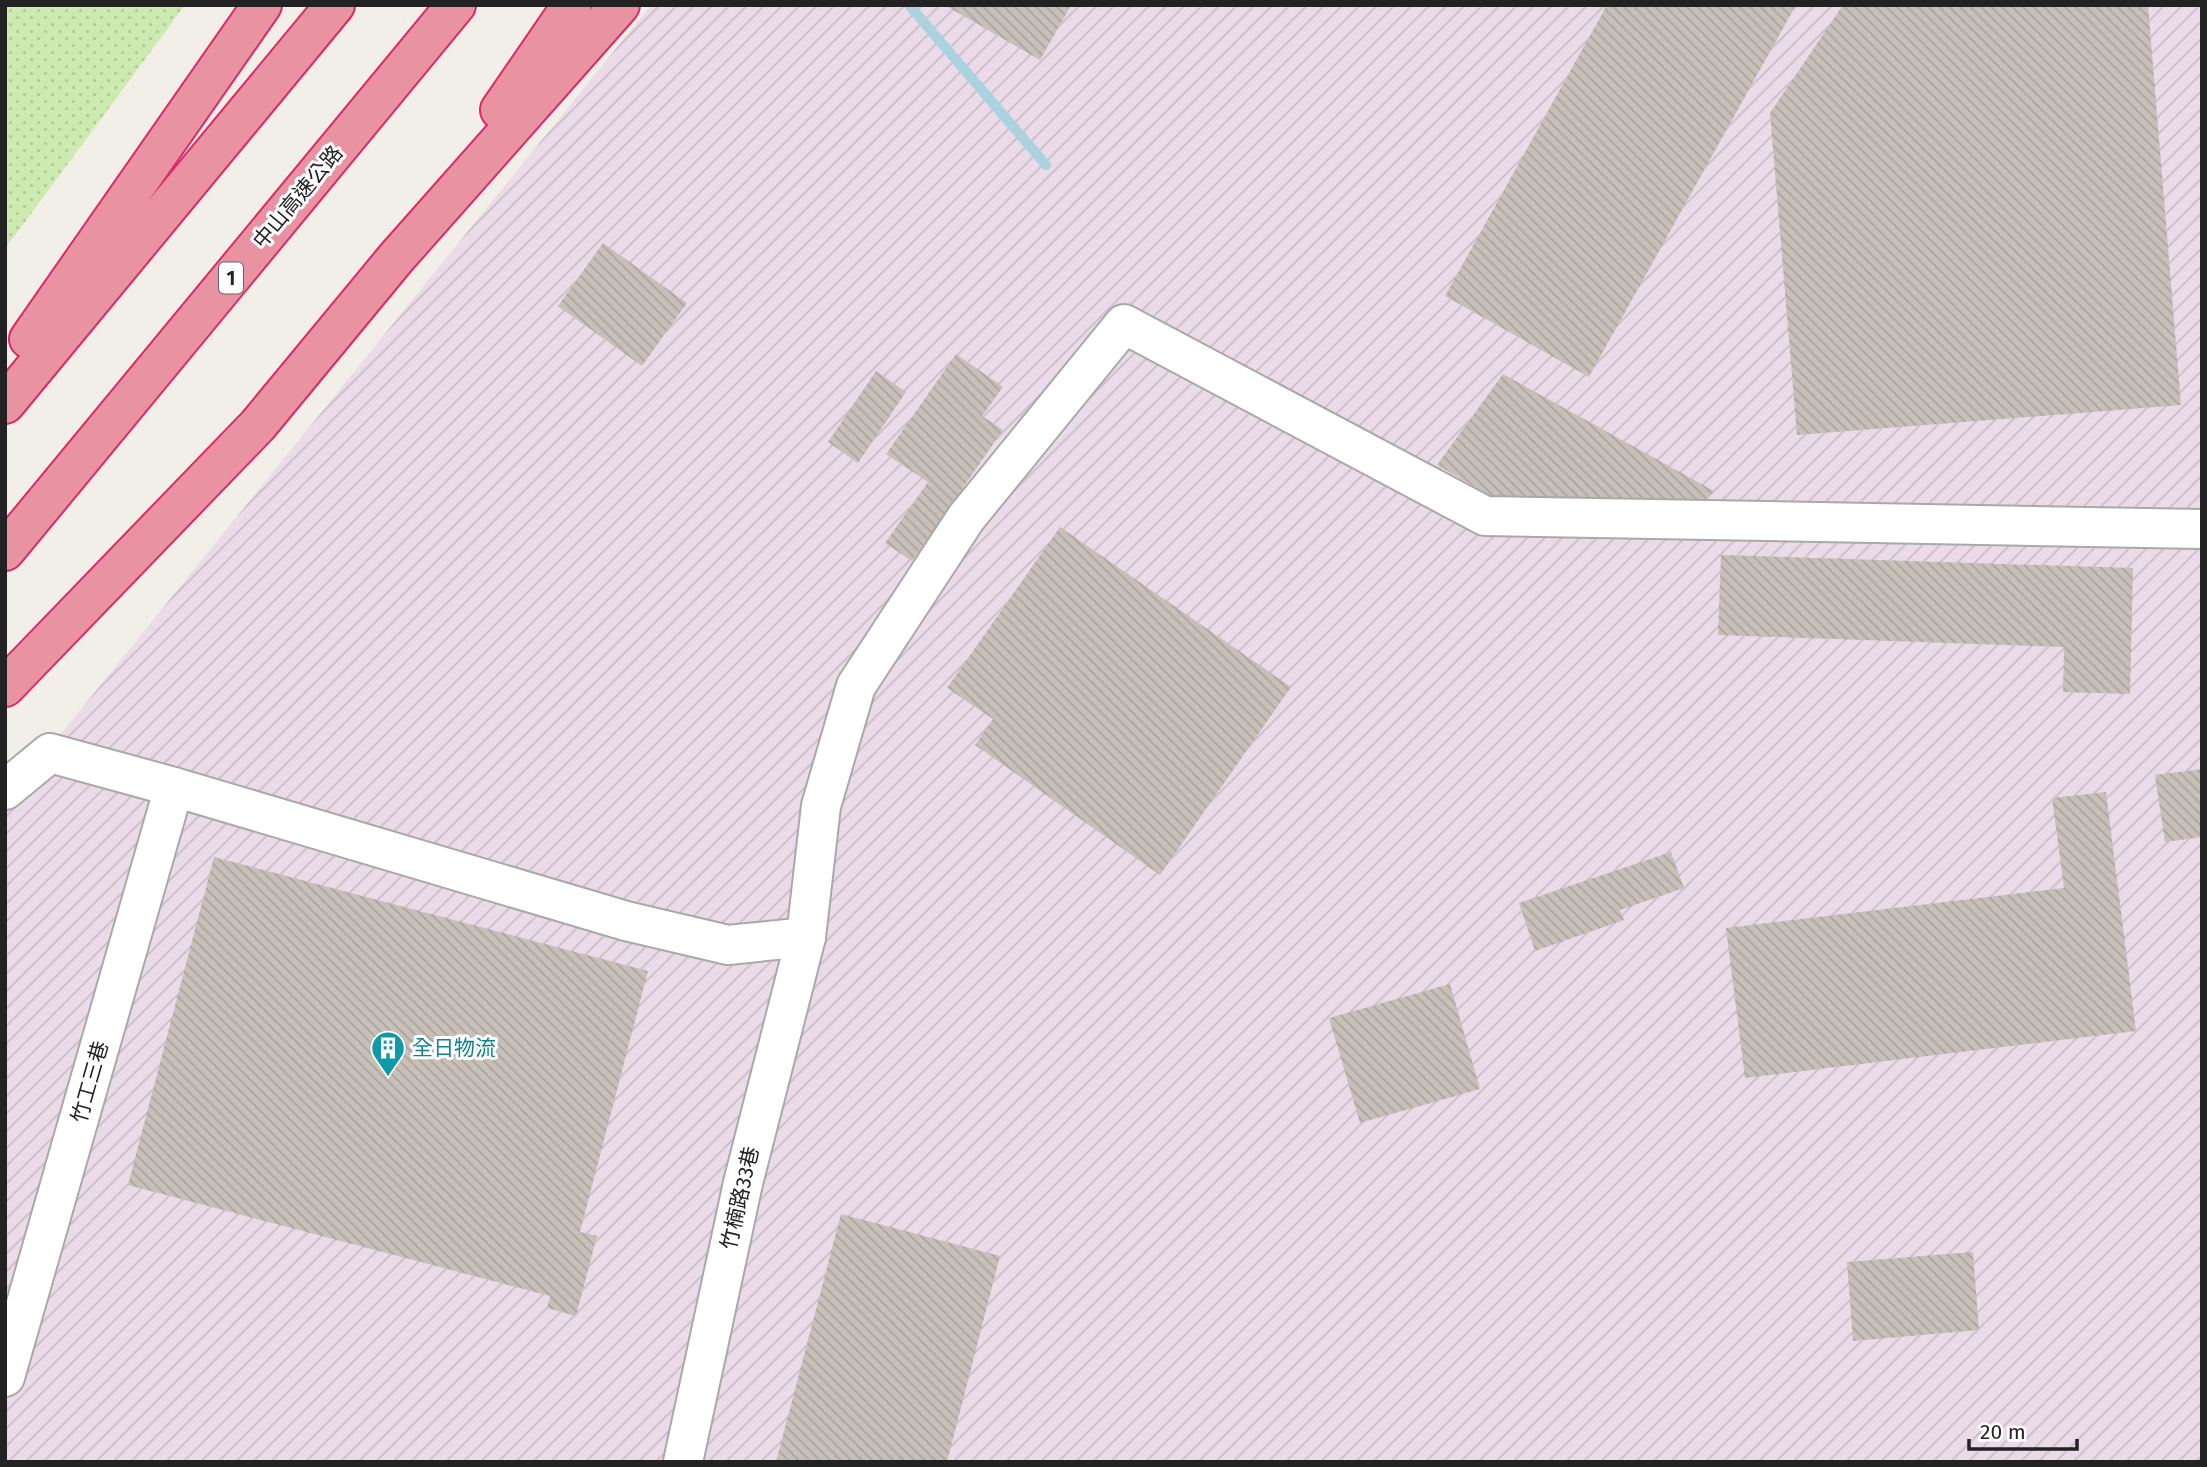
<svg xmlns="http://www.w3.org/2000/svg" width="2207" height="1467" font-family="'Fira Sans','Noto Sans TC',sans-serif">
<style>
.industrial{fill:url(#industrial-furrows)}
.grass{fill:url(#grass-dots)}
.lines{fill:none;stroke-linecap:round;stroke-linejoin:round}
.stream{stroke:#aad3df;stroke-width:10}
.building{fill:url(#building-back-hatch)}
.minor-casing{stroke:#a9a9a9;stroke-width:42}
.motorway-casing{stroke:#dc2a67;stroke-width:42}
.minor{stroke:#fff;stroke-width:38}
.motorway{stroke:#e892a2;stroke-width:38}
.labels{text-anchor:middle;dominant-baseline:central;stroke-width:6;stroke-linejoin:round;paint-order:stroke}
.shield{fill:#fff;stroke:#646464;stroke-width:2}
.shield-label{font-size:19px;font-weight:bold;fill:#222}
.street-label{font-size:21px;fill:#222;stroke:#fff}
.culture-label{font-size:21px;fill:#0d838f;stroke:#fff;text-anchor:start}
</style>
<defs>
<pattern id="industrial-furrows" width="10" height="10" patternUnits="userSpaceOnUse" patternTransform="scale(1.75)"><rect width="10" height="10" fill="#ebdbe8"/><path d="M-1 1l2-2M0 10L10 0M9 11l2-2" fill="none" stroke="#c9bcc7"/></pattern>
<pattern id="grass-dots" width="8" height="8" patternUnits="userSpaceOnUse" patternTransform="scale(1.75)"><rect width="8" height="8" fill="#cdebb0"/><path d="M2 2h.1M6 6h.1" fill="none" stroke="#b0c997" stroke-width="1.8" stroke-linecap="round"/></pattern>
<pattern id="building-back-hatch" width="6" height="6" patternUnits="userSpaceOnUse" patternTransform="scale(1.75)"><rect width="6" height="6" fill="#c7bfb8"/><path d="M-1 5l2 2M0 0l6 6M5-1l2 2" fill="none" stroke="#aba49e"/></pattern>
</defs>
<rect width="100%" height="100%" fill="#f2efe9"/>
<path class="industrial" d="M651,5h1551v1457h-2197v-659z"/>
<path class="grass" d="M5,5h180l-180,244z"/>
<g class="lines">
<path class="stream" d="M909,5l137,160"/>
</g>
<g class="building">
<path d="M949,5h122l-31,55 -92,-53z"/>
<path d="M1607,5h189l-207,372 -144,-81z"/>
<path d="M1843,5h305l33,400 -384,30 -27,-322z"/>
<path d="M603,243l84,60 -45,63 -84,-60z"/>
<path d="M956,354l47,33 -21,29 21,14 -91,131 -27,-18 43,-61 -42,-28z"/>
<path d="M876,371l30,21 -48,71 -30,-21z"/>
<path d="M1503,374l211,117 -9,10 -198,4 -70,-40z"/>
<path d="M1060,527l231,160 -131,188 -185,-130 18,-26 -46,-31z"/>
<path d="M1721,555l412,13 -3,126 -67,-2 1,-45 -346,-12z"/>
<path d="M2202,769v68l-37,5 -10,-67z"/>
<path d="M2106,792l30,239 -391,47 -19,-150 338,-40 -12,-90z"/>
<path d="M1671,852l13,36 -64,22 4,10 -89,31 -16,-48z"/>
<path d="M214,857l434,114 -68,261 17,4 -21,80 -29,-8 3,-12 -422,-111z"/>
<path d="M1450,984l30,105 -120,34 -31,-105z"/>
<path d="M841,1214l159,42 -53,206h-171z"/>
<path d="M1973,1252l6,78 -126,11 -6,-79z"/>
</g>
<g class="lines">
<g class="minor-casing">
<g id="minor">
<path d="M5,790l45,-37 124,34 452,134 102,24 78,-8 15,-131 35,-120 110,-168 158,-194 361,192 717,13"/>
<path d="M5,1377l169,-590"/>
<path d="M683,1462l60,-279 63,-246"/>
</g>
</g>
<g class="motorway-casing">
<g id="motorway">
<path d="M500,110l72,-105"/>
<path d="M29,339l233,-334"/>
<path d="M5,404l330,-399"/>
<path d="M5,551l451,-546"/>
<path d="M5,687l253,-262 138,-167 224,-253"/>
</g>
</g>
<use href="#minor" class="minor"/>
<use href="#motorway" class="motorway"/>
</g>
<defs>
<g id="building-pin" transform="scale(1.75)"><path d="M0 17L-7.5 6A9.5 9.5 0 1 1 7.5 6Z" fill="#0f9aa8" stroke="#fff"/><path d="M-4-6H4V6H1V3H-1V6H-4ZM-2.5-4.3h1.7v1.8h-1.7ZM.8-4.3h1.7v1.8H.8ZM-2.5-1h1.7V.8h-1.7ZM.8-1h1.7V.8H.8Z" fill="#fff"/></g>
</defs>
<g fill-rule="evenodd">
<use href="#building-pin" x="388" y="1048"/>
</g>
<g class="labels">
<rect class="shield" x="219" y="262.5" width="24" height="31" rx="5"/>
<g class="shield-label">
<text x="231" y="278">1</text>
</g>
<g class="street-label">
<text transform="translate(298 197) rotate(-50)">中山高速公路</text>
<text transform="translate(90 1082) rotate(-74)">竹工三巷</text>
<text transform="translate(740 1198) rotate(-77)">竹楠路33巷</text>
</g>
<g class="culture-label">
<text x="412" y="1048">全日物流</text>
</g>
</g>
<rect width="2207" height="1467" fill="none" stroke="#222222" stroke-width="14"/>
<path d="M1969 1439v10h108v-10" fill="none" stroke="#222222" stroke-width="3.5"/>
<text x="1980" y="1439" font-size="21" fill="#222222" stroke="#ffffff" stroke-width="5" paint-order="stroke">20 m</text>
</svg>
